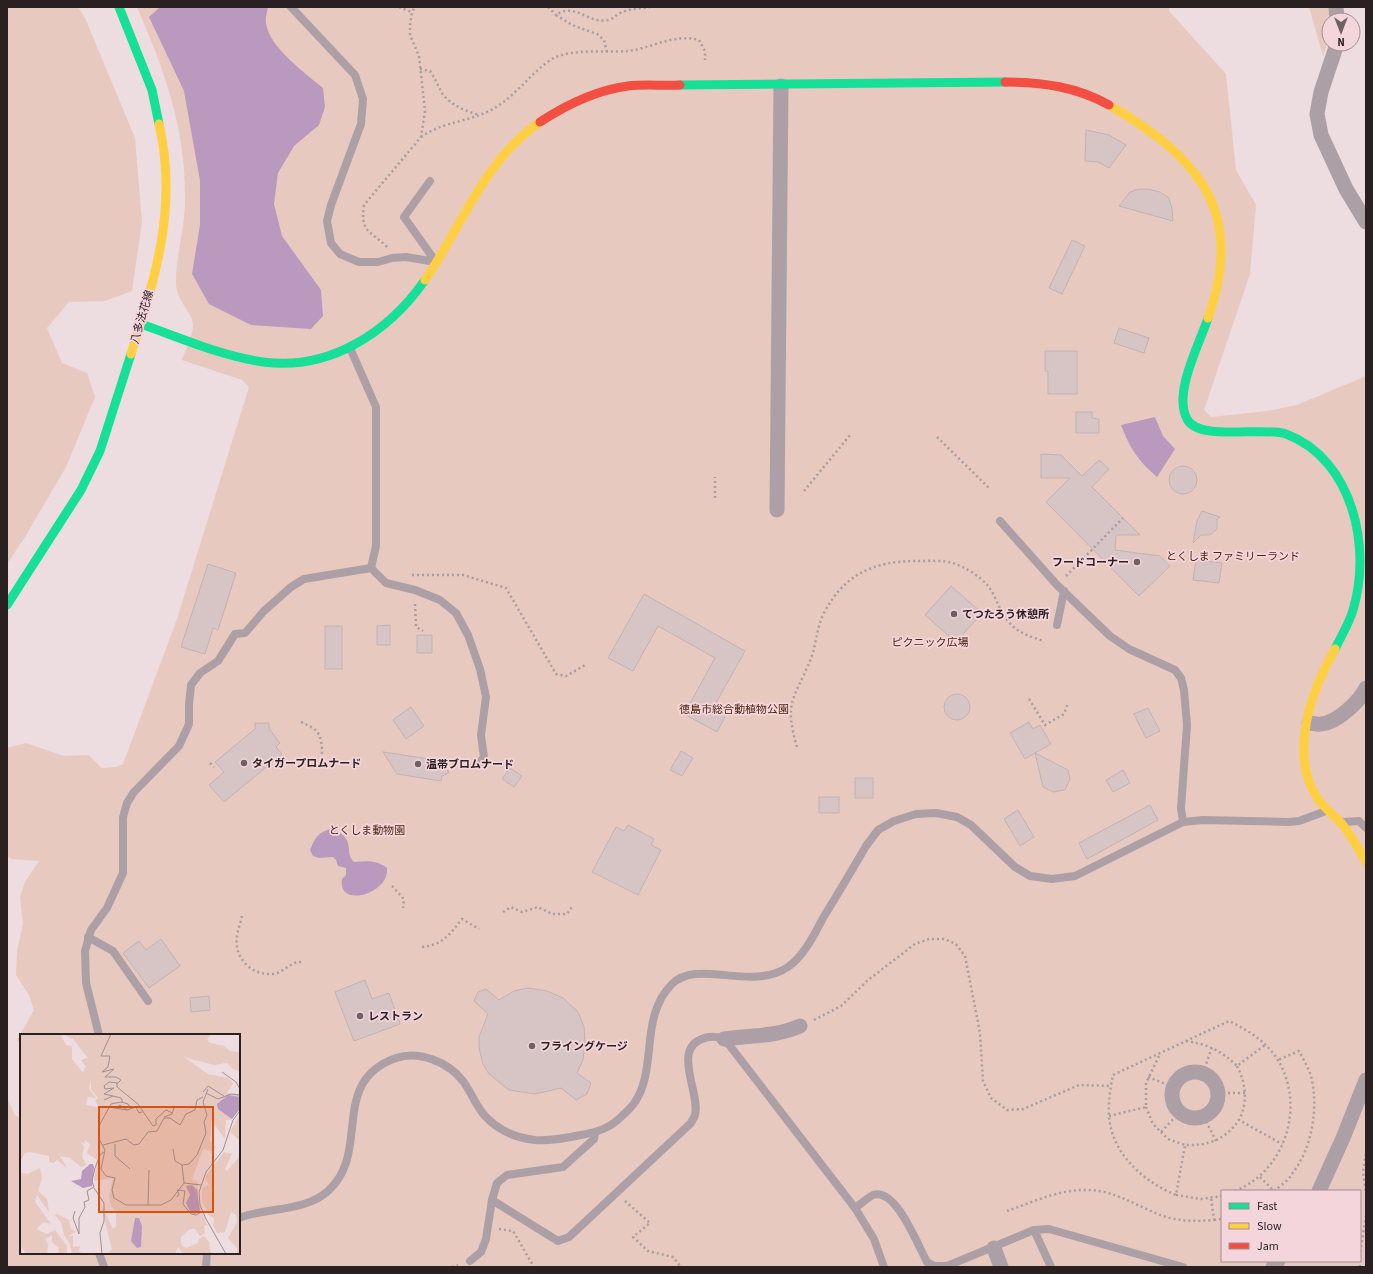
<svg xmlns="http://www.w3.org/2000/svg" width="1373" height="1274" font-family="'Source Sans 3','Noto Sans JP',sans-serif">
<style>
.green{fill:#e8c9bf;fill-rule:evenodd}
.water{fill:#ba99bf}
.building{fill:#d7c5c5;stroke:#c0b3b3}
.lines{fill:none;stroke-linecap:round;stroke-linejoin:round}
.path{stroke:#a79da1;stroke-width:2.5;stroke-dasharray:2 3;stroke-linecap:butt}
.lane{stroke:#aca0a6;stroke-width:8}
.street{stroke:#aca0a6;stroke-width:15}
.fast{stroke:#16e098;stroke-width:9}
.slow{stroke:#ffcf43;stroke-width:9}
.jam{stroke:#f24e42;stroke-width:9}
.poi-dot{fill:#6e6164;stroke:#f4d5dc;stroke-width:1.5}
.labels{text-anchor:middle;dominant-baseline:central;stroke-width:3.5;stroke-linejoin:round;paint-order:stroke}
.street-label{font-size:11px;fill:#2a1f21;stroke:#f4d5dc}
.park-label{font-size:11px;fill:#4e250d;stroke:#f4d5dc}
.poi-label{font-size:11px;font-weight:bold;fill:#2a1f21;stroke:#f4d5dc;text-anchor:start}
.inset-road{fill:none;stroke:#9f9094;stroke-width:1}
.view{fill:#d5530e;fill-opacity:0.15;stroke:#d5530e;stroke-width:2}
.inset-edge{fill:none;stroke:#2a1f21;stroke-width:2}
</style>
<rect width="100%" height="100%" fill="#eddce0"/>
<g class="green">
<path d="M7,7h71l7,11 50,120 7,84 -10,69 -27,10 -36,1 -22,26 15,35 25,10 8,24 -29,70 -41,70 -18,27z"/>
<path d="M137,7h1032v4l57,63 10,96 20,35 -6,69 -46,136 7,7 56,-6 30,-6 69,-29v891h-1359v-169l8,17 6,4v134h218v-218h-218v8l-4,-3 17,-30 -5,-15 -13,-20 1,-24 6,-27 -3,-27 5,-15 14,-21 -27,-2 -5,-3v-108l19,-5 38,13 24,-1 14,13 14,-1 7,-3 54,-145 72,-232 -7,-7 -60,-20c3,-9 11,-25 11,-34 1,-13 -18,-25 -17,-45 0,-25 8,-50 9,-75 2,-74 -19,-132 -48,-199zM1222,1191h138v70h-138z"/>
<path d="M1309,7h23l2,13h-5v18l-6,18z"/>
</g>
<g class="water">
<path d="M160,7h108c-1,5 -3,11 -2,16 3,24 39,50 57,65l2,19 -6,18 -25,21 -16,27 -4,31 8,32 39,54 2,26 -12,13 -60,-4 -42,-21 -17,-30 8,-49v-44l-16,-90 -35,-74z"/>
<path d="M1155,417l8,19 12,13 -18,28c-18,-15 -28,-30 -36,-52z"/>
<path d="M331,829c27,9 12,23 23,33 12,-1 23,-2 33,6 3,26 -50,41 -45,11l4,-4v-7l-8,-2 -2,-6 -3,-3 -14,1 -6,-2 -3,-6c5,-12 8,-18 21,-21z"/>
</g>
<g class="building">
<path d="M1086,130l23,5 17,10 -17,23 -11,-6 -13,-1z"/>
<path d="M1139,189h9l12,3 9,6 3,11 1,12 -54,-15 11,-14z"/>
<path d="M1072,240l13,6 -23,48 -13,-6z"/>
<path d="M1119,328l30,10 -5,15 -30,-10z"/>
<path d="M1045,351h32v43h-29v-23h-3z"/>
<path d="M1076,412h16v6l7,1v14h-23z"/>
<path d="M1041,454l20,1 21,21 17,-16 10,9 -17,18 48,48h-24l-1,15 45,6 10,10 -31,30 -93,-94 24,-24h-29z"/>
<circle cx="1183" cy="480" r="14"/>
<path d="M1202,511l18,6 -3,2v10l-7,6h-9l-8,8 4,-22z"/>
<path d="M1196,560l26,3 -3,20 -26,-3z"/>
<path d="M208,564l28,9 -18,57 -5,-2 -8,26 -24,-7z"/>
<path d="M951,586l31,27 -26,29 -31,-27z"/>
<path d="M644,594l101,57 -33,59 13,7 -8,15 -33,-18 31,-56 -57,-32 -25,45 -25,-13z"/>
<path d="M390,625v20h-13v-19z"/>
<rect x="325" y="626" width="17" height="43"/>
<rect x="417" y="635" width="15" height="18"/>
<circle cx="957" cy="707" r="13"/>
<path d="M411,707l13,19 -18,13 -13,-19z"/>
<path d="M1148,708l12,23 -14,7 -12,-24z"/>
<path d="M1029,722l4,7 7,-4 11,19 -16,9 33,17 2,9 -5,11 -12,2 -10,-5 -8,-34 -10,6 -15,-26z"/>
<path d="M255,723h14v6l11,14 -4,4 6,7 -58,48 -15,-17 15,-13 -9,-10 40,-33z"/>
<path d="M681,751l12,7 -11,18 -12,-6z"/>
<path d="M383,752l60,9 6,12 -7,3 -1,5 -44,-7z"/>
<path d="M510,768l12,8 -8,11 -12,-8z"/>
<path d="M1123,770l7,13 -17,9 -7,-12z"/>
<rect x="855" y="778" width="18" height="20"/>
<rect x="819" y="797" width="20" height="16"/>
<path d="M1150,805l8,15 -71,39 -8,-16z"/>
<path d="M1018,810l16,27 -14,9 -16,-27z"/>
<path d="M628,825l26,14 -3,6 10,5 -23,45 -46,-23 24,-45 8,4z"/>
<path d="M161,939l19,27 -31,22 -26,-35 16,-12 7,9z"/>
<path d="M365,980l7,19 17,-6 11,31 -46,17 -19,-49z"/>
<path d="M528,988l19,3 16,7 15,14 6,15 1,16 -2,17 -6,13 14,10 -4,11 -11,6 -15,-12 -26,6 -26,-4 -20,-16 -6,-10 -4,-16v-11l9,-23 -14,-13 4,-9 8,-3 13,11 15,-9z"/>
<path d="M209,996l1,14 -19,2 -1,-14z"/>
</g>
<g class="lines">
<g class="path">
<path d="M399,7l13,5"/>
<path d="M548,7l8,8"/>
<path d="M607,52l-3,-12 -7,-6 -25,-9 -16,-10c15,-11 27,2 41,5 17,3 17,-6 28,-9 8,-3 17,-2 25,-4"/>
<path d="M420,69l10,2c5,7 8,15 12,22 8,12 24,18 37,22"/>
<path d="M421,137c21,-15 46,-15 68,-26 25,-12 40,-37 63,-52 19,-11 54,-6 76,-8 24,-3 47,-18 71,-11l6,11v9"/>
<path d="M387,247c-17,-17 -27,-14 -23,-42l57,-68 4,-26 -6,-55 -9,-21v-10l2,-13 3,-5"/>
<path d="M937,437l53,52"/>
<path d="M804,491l47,-57"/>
<path d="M715,498v-21"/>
<path d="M412,575h51l43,13 50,86 10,2 21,-12"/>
<path d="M1066,576l57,-58"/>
<path d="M415,604l1,23 7,4"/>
<path d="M1029,699l16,26 19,-11 4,-11"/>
<path d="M301,722c19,8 21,13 21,34"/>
<path d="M797,747c-13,-45 -4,-46 13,-86 6,-14 6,-31 13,-46 20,-40 50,-54 93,-54 12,0 26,-1 37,2 12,4 27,13 35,23 8,10 11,24 19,34 9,12 23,17 37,21"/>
<path d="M210,763l4,4"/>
<path d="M392,886l12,13 -1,9"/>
<path d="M503,912l8,-5 11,5 16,-5 14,7h15l6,-9"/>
<path d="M242,916c-2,9 -7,21 -5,31 3,18 22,31 40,26 9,-3 15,-12 25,-11"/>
<path d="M422,947c21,-2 28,-13 40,-28l17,10"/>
<path d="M814,1020l27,-14 27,-26 47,-36 14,-5h15l12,5 9,12 15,77 3,48 8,17 16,12 16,-1 56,-24 32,1"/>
<path d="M1186,1041c21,3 36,10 51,25l28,-21"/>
<path d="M1237,1066c9,17 11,37 2,54l43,24"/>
<path d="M1203,1073l9,-26"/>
<path d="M1148,1077l25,10"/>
<path d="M1218,1093h27"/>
<path d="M1146,1107l7,17 8,8 19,-20"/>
<path d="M1109,1116l37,-9v-24l14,-29"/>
<path d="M1204,1117l12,24"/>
<path d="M1161,1132l7,7 17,6"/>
<path d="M1366,1154l-3,18 3,22"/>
<path d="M1260,1177l14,14"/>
<path d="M1235,1191c53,-21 73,-92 38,-138 -12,-15 -28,-24 -44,-32l-116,54c-3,15 -6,33 -3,49 6,33 36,59 66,71l9,-50c23,1 40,-5 54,-25"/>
<path d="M1274,1191c6,-5 14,-10 18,-17 20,-25 27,-67 19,-98 -3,-9 -8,-17 -12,-25l-21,9"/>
<path d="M1176,1195l25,4 21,-3"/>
<path d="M625,1201l25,22 -17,14 15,14 25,6 8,10"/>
<path d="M1007,1211c26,-9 53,-22 80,-21 24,0 43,12 64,21 20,10 40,11 63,9l-3,-22"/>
<path d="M1214,1220l8,-1"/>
<path d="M499,1229l14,2 21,36"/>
<path d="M452,1267l6,-2"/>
<path d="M1360,1267v-14l6,-37"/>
</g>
<g class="lane">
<path d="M291,7l64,68 8,24 -2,25 -30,81 -4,16 4,22 9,11 19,8h19l14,-4 14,-1 30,5 -32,-45 26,-36"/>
<path d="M350,348l26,59v139l-5,22"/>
<path d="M1000,521l57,64 53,51 19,13 46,21 6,8 3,12 3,35 -6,83 2,14"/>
<path d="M1057,625l7,-34"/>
<path d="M1344,822l15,-1 7,7"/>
<path d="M88,937l25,14 35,50"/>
<path d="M99,1035l-13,-52 -1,-32 6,-21 16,-22 16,-35v-56l4,-14 7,-11 45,-46 10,-22v-20l2,-19 9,-12 18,-12 17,-27 10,-1 19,-22 27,-24 13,-8 67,-11 15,15 29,7 25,10 16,13 12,22 12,34 6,28 -5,38 3,22 -5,7"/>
<path d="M492,1200l66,41 11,-4 122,-114c1,-3 4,-6 4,-8 6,-23 -27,-71 14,-78 10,-1 15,2 21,9l125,162 19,31 10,28"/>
<path d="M855,1208c6,-4 12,-10 18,-13 23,-8 45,51 54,67l7,4h13l87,-36 17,37"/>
<path d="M239,1218c28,-11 66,-6 89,-27 44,-39 0,-109 68,-133 23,-8 52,4 67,23 8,11 13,25 22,35 13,14 31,22 50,24 15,1 32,-2 46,-5 17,-3 29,-7 41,-19 4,-4 10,-9 13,-14 23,-35 4,-85 37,-118 25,-26 79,8 116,-17 16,-11 26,-32 35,-49 15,-24 29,-48 43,-72l12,-16 16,-9 22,-7 20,-1 21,4 14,8 44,42 15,9 22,3 23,-3 108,-54 20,-2 86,2 10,-1 27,-10"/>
<path d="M1034,1230l15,-1 134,38"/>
<path d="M99,1253l5,14"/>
<path d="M470,1261l11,-9 5,-13 6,-39 5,-17 10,-8 56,-8 31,-28 1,-6"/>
<path d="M206,1267l1,-14"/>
</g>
<g class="street">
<path d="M1336,7l1,13"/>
<path d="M1337,44l-16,48 -4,22 4,21 25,54 20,33"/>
<path d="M777,510l4,-424"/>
<path d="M1309,723c4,0 9,2 12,1 16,-1 39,-23 45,-36"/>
<path d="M724,1039c26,-4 52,-2 76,-13"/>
<circle cx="1195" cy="1095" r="23"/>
<path d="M1319,1191l24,-53 23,-58"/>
<path d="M994,1248l7,19"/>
<path d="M1273,1267l5,-6"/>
</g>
<g class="fast">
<path d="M119,7l33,83 7,34"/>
<path d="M680,85l325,-3"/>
<path d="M1208,318c-9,27 -35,75 -21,101 12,23 75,7 99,15 67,25 86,114 67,176 -4,14 -12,26 -18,39"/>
<path d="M141,324c40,14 80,32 122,38 66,9 125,-29 162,-82"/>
<path d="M7,605l74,-115 19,-39 31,-97"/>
</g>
<g class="slow">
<path d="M1109,105c90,52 137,107 99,213"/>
<path d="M425,280c37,-54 59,-120 115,-158"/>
<path d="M131,354c25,-78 47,-149 28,-230"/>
<path d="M1335,649c-24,42 -47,106 -17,150 7,10 16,16 23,24 10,12 18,26 25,39"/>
</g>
<g class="jam">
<path d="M1005,82c38,0 72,5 104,23"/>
<path d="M540,122c26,-17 57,-32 88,-36 17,-2 35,0 52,-1"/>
</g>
</g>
<g class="poi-dot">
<circle cx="1137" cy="562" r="4"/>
<circle cx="954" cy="614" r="4"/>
<circle cx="244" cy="763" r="4"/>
<circle cx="418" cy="764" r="4"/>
<circle cx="360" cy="1016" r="4"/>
<circle cx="532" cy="1046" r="4"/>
</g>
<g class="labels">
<g class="street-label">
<text transform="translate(142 317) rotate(-74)">八多法花線</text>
</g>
<g class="park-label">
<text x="1233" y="556">とくしま ファミリーランド</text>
<text x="930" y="642">ピクニック広場</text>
<text x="734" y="709">徳島市総合動植物公園</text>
<text x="367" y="830">とくしま動物園</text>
</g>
<g class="poi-label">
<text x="1129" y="562" text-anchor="end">フードコーナー</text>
<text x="962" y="614">てつたろう休憩所</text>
<text x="252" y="763">タイガープロムナード</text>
<text x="426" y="764">温帯ブロムナード</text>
<text x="368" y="1016">レストラン</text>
<text x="540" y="1046">フライングケージ</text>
</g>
</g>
<g transform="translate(20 1034)">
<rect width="220" height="220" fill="#eddce0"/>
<path d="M0,0h191l-4,6 3,3 14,3 6,5 10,1v19l-6,-1 -7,-7 -13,2 -30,-8 24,17 20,4 5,5 -6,10 13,2v14l-9,11h-5l-1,19 -14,-19 -1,21 6,6 -5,4 -8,-2 -11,31 6,2v19l9,24 -3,1 1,7 -5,3 -5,-7h-5l-9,8v8l5,3 12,-5 1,-4 5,-3 5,6 2,12h-28l-5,-7 -3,7h-67l4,-5 -10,-39 1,-2 10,21 3,-3v-15l-5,-5 -2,-11 4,-17 -19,3 3,-21 -10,-7 3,-9 -5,-4v4l-4,-2 3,5 -2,9 4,9 -5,2 -11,-9 -10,-2 7,12 -10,-8 -4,3 -4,-1v-6l-19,-4 -5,1 -5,8zM44,1l9,4 15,19 -7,2 5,6 -3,7 -11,-14v-13l-6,-1 -5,-9zM71,43v12l7,9 -3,2 3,7 -12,-2 2,-8 8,1 -7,-9zM220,80v25l-1,1 -9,-8zM204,118l8,2 -7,15 2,2 13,-15v98h-3v-6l-9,-10 9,-16 -1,-7 -5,-3 -6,20 -8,1 -4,-8 1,-6 -5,-4 -7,-14v-13l7,-3 -4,-6 2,-5zM20,134l2,10 -4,13 9,8 2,13 -12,-17 -2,7 16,22 -7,-2 -8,7 11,5 8,-4 12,16v8h-9l1,-6 -7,-6v-7l-7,4 3,5 -1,10h-21l-6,-9v-72l7,1zM37,180l12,6 2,9 5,3 -8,4h5v11l7,-1 -1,5 4,3h-11l-2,-10 -6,-9 -3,-13 -6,-7z" fill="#e8c9bf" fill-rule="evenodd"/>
<path d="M208,61l12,2 -1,13 -7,9 -14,-10 -1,-5zM70,130h3l1,3 -2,19 -9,2 -12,-7 10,-2 1,-8zM172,151l5,5 3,21 -5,3 -4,-1 -5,-10 4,-8 -4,-9zM115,184h4l3,8 -1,21 -4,1 -6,-7z" fill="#ba99bf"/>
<path class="inset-road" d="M91,0l-10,22h9l-2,11 -6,5 12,-3 -9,8h11l5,3 -3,3 -9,-1 -5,4 1,3 9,-1 -10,6 9,2M202,38l14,10 4,7M97,49v4l21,17 15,22 3,-1v-6l10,-9 6,3M183,58l5,-6 16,10M186,59l12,6 13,-5 9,1M84,66l9,-4 8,2 2,5M89,73l18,3M96,74l4,-3 7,5 9,-3 3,6 3,-1M111,75l-3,-5 -7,-2 -10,2 -12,22v13l6,11 -4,19 5,7 9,2 -3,12 2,8 12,7h35l10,-5 13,-17 17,2M144,83l8,-3 2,-6M95,110v12l15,13M83,111l23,-6 8,6 5,-1 9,-12 9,-1 7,-13h6l10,7 6,-11 9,-4 2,-10 6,-3M153,115l2,12 7,4 7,-1 8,-9 9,-22 -2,-11 3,-7 -4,-13 5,-13M162,131l2,18M74,154l10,15v18l-4,12 2,21M157,163l2,-3 -2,-4 8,1 -2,13 8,10 5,1 7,-4M128,171l1,-35M55,177l-2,7 6,16v-16l6,-11 -1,-5 5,-2 -2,-9 7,-4 -2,-6 3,-13 5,-13 4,-3M206,220l-20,-35 -6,-14 -1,-13 7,-20 17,-22 10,-30 7,-9"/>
<path class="view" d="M79,73h114v105h-114z"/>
<rect width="220" height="220" class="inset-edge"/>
</g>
<rect width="1373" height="1274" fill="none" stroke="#2a1f21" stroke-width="16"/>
<rect x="1221" y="1190" width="140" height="72" fill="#f4d5dc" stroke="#a38c91"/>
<rect x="1229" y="1203" width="20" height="6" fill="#16e098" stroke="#a38c91"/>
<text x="1257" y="1210" font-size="12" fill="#2a1f21">Fast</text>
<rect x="1229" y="1223" width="20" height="6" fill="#ffcf43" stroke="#a38c91"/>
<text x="1257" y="1230" font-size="12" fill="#2a1f21">Slow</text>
<rect x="1229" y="1243" width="20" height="6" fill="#f24e42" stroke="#a38c91"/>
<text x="1257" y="1250" font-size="12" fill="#2a1f21">Jam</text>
<g transform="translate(1341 32) rotate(180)"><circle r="19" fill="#f4d5dc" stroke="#a38c91"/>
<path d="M0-3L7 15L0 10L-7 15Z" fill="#6e6164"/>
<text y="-6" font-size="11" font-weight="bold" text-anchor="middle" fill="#2a1f21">N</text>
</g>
</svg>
